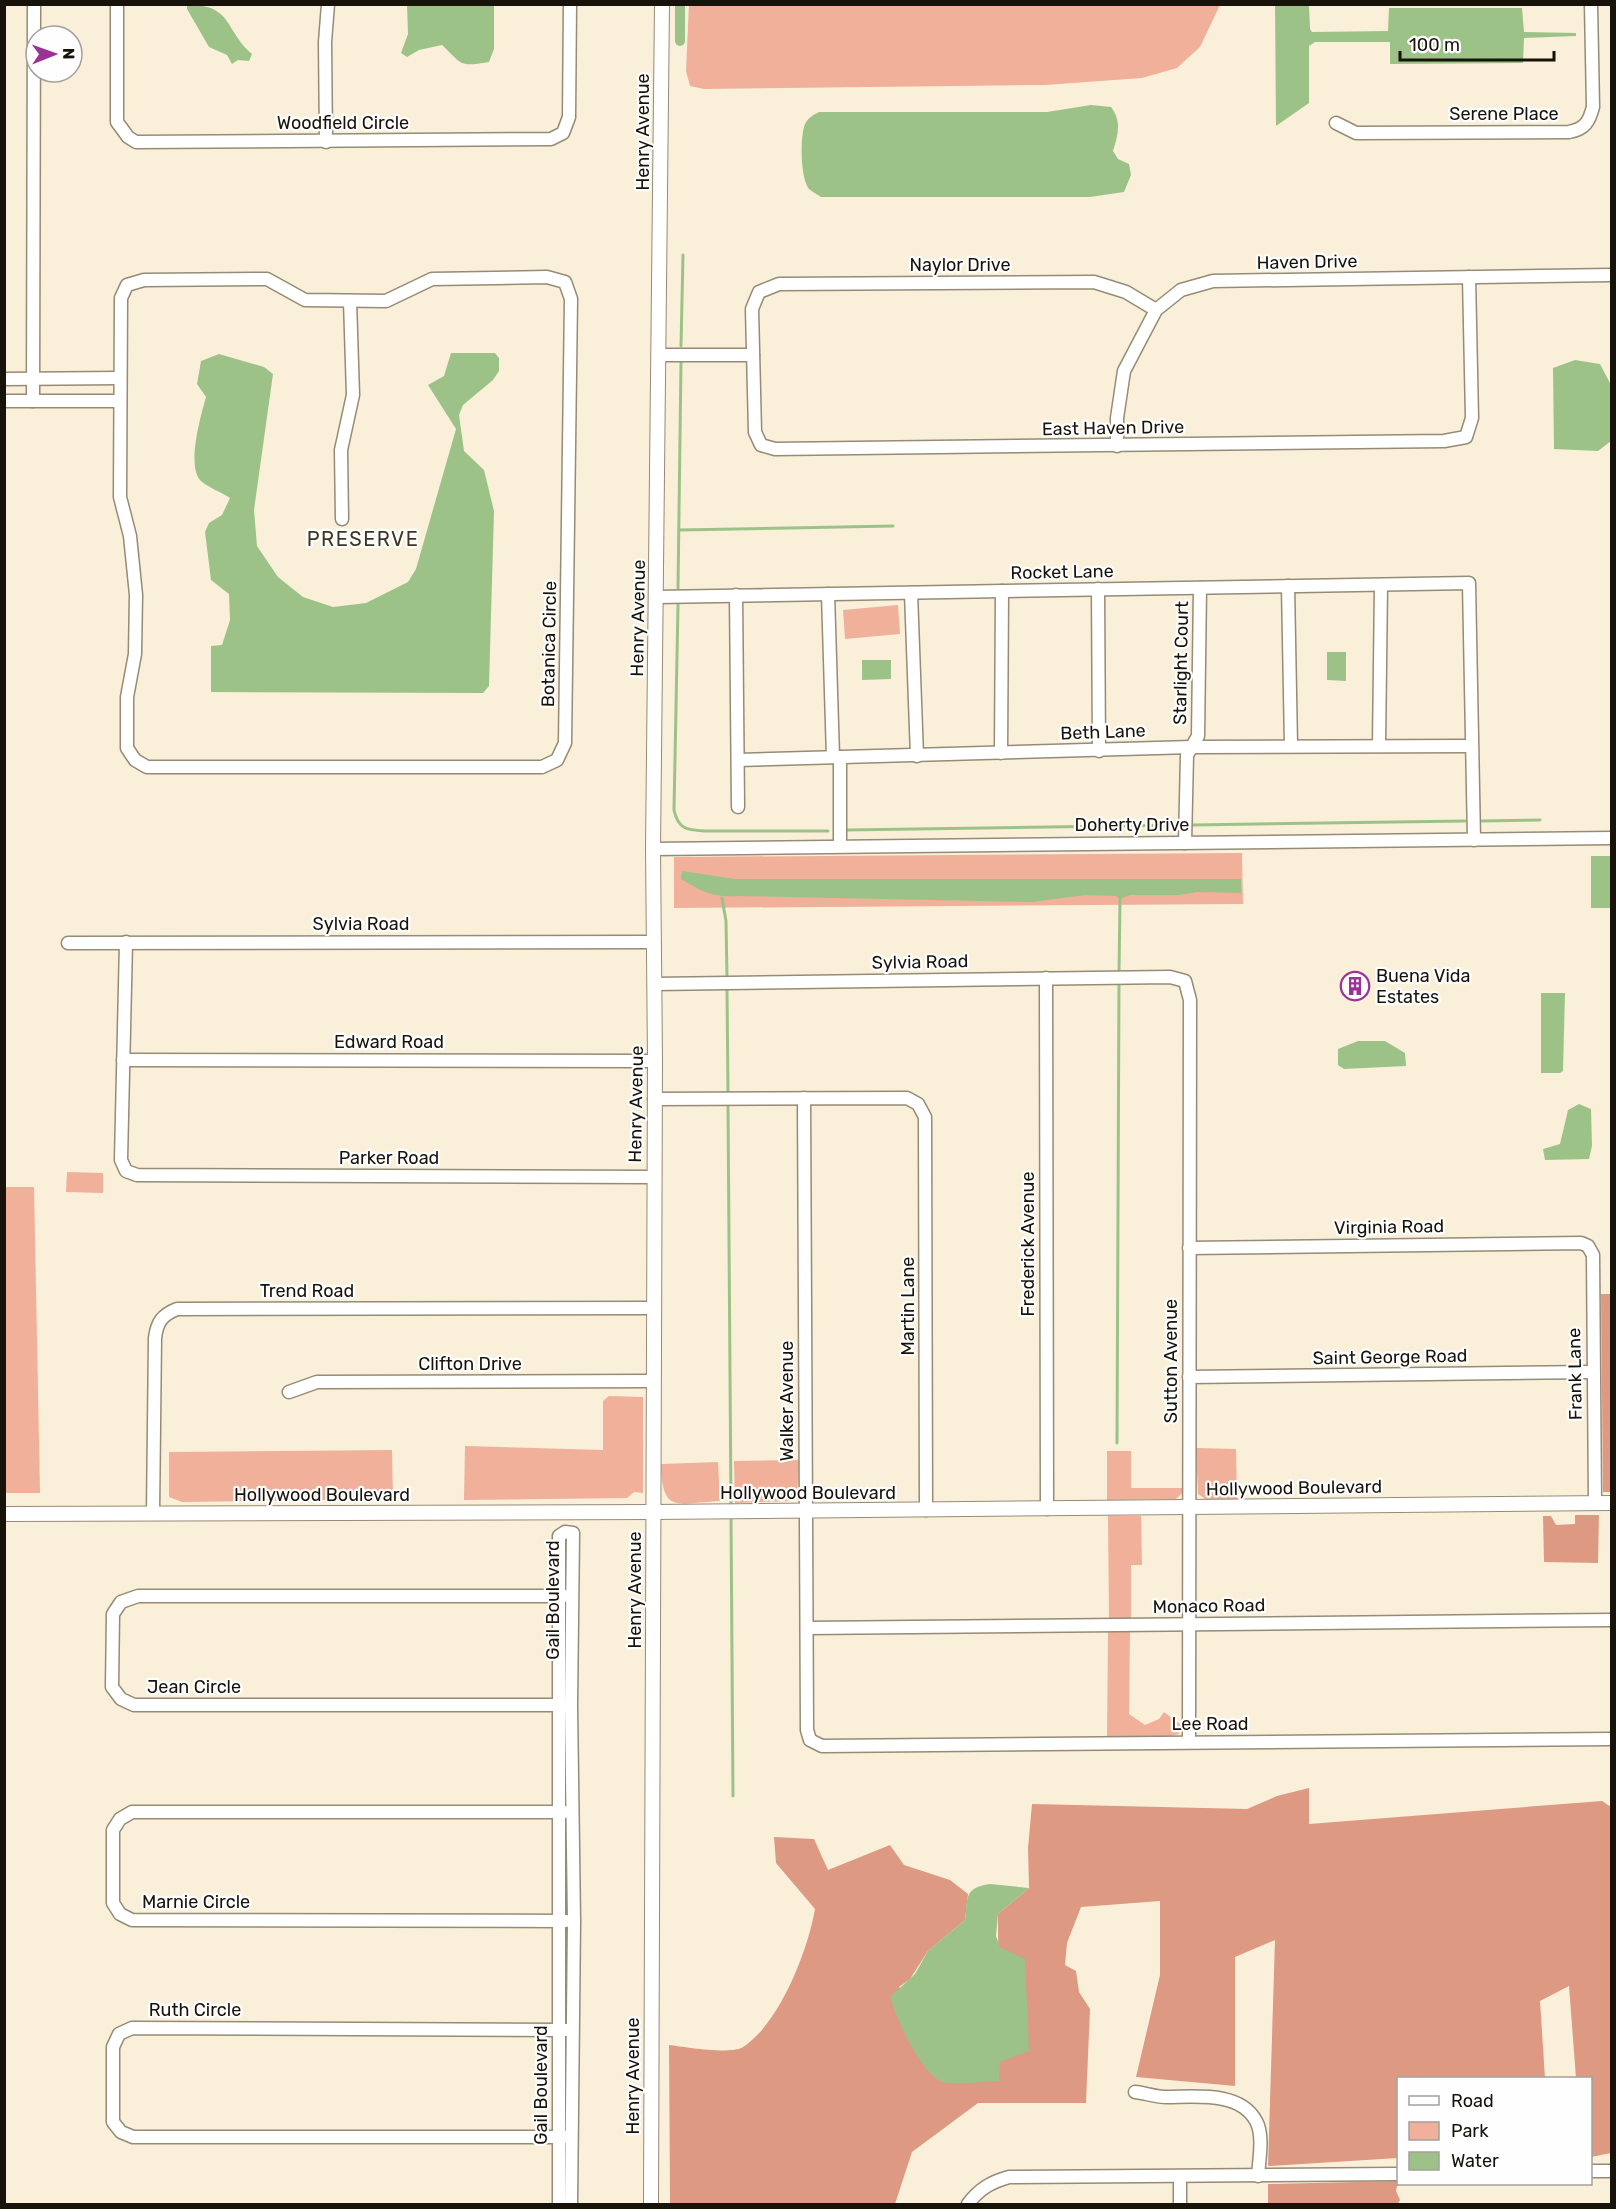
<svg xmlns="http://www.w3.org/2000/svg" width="1616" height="2209" font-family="Rubik,sans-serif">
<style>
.green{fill:#f0b09a}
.forest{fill:#dd9981}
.water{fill:#9dc288}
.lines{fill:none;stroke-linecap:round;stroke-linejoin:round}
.stream{stroke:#9dc288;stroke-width:3}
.canal{stroke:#9dc288;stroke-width:10}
.minor-casing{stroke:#958b76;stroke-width:15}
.tertiary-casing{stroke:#958b76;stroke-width:16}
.minor{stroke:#fff;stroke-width:12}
.tertiary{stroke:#fff;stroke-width:14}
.labels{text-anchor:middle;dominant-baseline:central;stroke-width:4.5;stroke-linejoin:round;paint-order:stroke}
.street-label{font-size:18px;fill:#17130b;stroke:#fefefe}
.poi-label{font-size:18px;fill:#17130b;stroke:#fefefe;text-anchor:start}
.neighbourhood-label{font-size:20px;letter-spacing:1.5px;fill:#3e3623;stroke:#fefefe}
</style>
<rect width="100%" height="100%" fill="#faf0d9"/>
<g class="green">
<path d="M689,4h531v1l-20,42 -23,21 -35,10 -97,7 -341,4 -14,-3 -4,-15z"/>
<path d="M898,605l2,29 -55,5 -2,-29z"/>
<path d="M1242,853l1,51 -569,4v-51z"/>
<path d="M67,1172l36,1v20l-37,-1z"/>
<path d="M5,1187h29l6,306h-35z"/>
<path d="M609,1396l34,1v96l-9,-1 -7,6 -163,2 1,-54 138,4v-49z"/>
<path d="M1196,1448l40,1 1,51h-30l-9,-6z"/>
<path d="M392,1450l1,49 -211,3 -13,-5v-45z"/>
<path d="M1107,1451h24v37h52v4l-7,7 -69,1z"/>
<path d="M799,1460l-2,38 -6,3 -56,2 -1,-42z"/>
<path d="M718,1462l2,39c-43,2 -58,14 -59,-37z"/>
<path d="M1108,1516h33l1,49h-11v53l-22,1z"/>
<path d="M1130,1631l-1,83 16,11 14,-6 5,-7 20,15 -5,7 -12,3h-60l1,-105z"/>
</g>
<g class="forest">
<path d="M1601,1294h10v198h-8z"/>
<path d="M1575,1515h24l-1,48 -54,-1 -1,-46h8l5,9 19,-1z"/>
<path d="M1309,1788v36l293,-23 9,6v346l-20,4 -1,-79h-14l-7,-92 -29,15 5,77h-147v80l-130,8 7,-226 -40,17v129l-99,-9 24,-102v-74l-79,6 -14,36 -2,22 11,6 3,21 11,17 -4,94h-108l-66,49 -17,52h-225l-1,-159c16,2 61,10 74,2 37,-24 65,-97 72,-138l-39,-46 -2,-26 40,2 14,31 62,-25 14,20 46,15 18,14 -3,26 -37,31 -18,28 -11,8 100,94 -1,-167 31,-26 -1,-40 4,-44 215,5 30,-13z"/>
<path d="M1398,2181l-2,10 4,9 -2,4h-130v-20z"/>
</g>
<g class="water">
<path d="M187,5c46,-1 37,25 65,49l-3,7 -11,-1 -6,4 -5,-9 -18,-8 -22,-38z"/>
<path d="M407,5h87v44l-5,13c-30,5 -26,3 -47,-17l-23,5 -12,7 -6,-4 7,-19z"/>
<path d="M1275,5h34l1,24 2,3 76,-1 1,-23h133l2,24 52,1v3l-52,2 -1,25 -133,1v-22h-75l-6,4v57l-33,23z"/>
<path d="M1091,105l20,2c11,14 7,28 2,44l5,8 11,5 2,11 -7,17 -34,5h-269c-4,-3 -9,-5 -12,-8 -9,-11 -9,-53 -4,-65 3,-6 8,-9 14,-12h228z"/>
<path d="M451,353h44l4,5v13l-6,9 -30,25 -4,10 5,36 20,19 10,41 -5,175 -6,7 -272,-1v-46l11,-1 8,-25 -1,-26 -18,-14 -6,-48 4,-9 13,-8 8,-17c-9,-6 -21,-10 -29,-17 -15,-14 0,-66 5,-84l-9,-13 4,-23 18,-7 45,13 9,7 -19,136 3,36 21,31 25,20 30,10 33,-4 42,-21 8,-13 40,-140 -28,-44 16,-9z"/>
<path d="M1575,360l25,4 11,21v56l-13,10 -44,-2 -1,-81z"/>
<path d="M1327,652h19v29l-19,-1z"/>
<path d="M862,660h29v19l-29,1z"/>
<rect x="1591" y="856" width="20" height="52"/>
<path d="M682,871l53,8h506v14l-44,-1 -18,3h-49l-10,4 -4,-3 -31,-1 -53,7 -295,-6c-23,2 -36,-5 -56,-17z"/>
<path d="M1541,993h24l-2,78 -3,2h-19z"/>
<path d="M1358,1041h27l20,12 1,13 -62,3 -6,-4v-16z"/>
<path d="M1579,1104l12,5 1,37 -3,13 -44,1 -2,-11 17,-5 8,-34z"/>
<path d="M990,1884l39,4 -31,26 -2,22 4,11 25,12 4,92 -29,11 -1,19c-15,0 -44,5 -56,1 -21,-6 -47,-64 -53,-85l25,-23 13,-23 37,-31c3,-23 -1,-32 25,-36z"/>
</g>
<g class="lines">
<g class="stream">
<path d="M681,346l2,-91"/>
<path d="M679,530l214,-4"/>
<path d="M678,588l3,-225"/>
<path d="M678,605l-4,205c4,19 13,20 30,21h124"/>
<path d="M1482,821l58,-1"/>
<path d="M1193,825l272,-4"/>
<path d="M847,830l334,-5"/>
<path d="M722,898l4,23 1,56"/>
<path d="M1119,973l1,-74"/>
<path d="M727,989l1,104"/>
<path d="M728,1105l3,402"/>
<path d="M1117,1443l2,-463"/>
<path d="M731,1516l2,280"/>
</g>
<path class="canal" d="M680,41v-37"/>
<g class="minor-casing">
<g id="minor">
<path d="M117,4v118l11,15 8,5 415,-3 12,-6 6,-16 1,-113"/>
<path d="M1336,123l20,10 213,-1c16,-3 20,-10 24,-25l-2,-103"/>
<path d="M326,142l-1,-100 3,-38"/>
<path d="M547,277l18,5 6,17 -6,444 -8,17 -15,7h-395l-12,-7 -8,-12v-51l8,-43 1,-59 -6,-59 -10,-39 1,-199 6,-13 17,-5 123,-1 38,21 81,1 46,-22z"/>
<path d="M1156,310l-30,-18 -32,-10 -315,2 -20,8 -7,17 3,123 6,13 14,4 669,-8 22,-4 6,-19 -3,-141"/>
<path d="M660,355h93"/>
<path d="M4,379l116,-1"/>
<path d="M4,401h116"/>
<path d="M33,401l1,-397"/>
<path d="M1117,446v-28l7,-47 32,-61 25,-20 32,-9 399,-6"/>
<path d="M342,519l-1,-69 12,-55 -3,-94"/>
<path d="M1288,586l3,160"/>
<path d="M1098,589l1,162"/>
<path d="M911,593l6,163"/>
<path d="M828,594l5,163"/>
<path d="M736,595l2,212"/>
<path d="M656,597l813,-14 5,257"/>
<path d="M1379,745l2,-160"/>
<path d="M1001,753l1,-162"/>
<path d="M738,760l454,-13 278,-1"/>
<path d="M1185,843l2,-88 11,-19 2,-148"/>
<path d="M840,846v-89"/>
<path d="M653,849l959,-11"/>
<path d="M126,942l-5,218 5,11 11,4 516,2"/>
<path d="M68,943l586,-1"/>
<path d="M1046,978l1,531"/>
<path d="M655,984l515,-7 15,4 5,19 -1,742"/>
<path d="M123,1060l532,1"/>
<path d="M804,1098l3,632 3,10 12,6 790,-7"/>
<path d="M654,1099l253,-1 11,6 7,13 1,393"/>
<path d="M1189,1248l392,-5 7,3 5,9 2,248"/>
<path d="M1189,1377l404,-5"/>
<path d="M289,1392l28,-10 336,-1"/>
<path d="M153,1513l2,-175c2,-16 7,-23 22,-29l476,-1"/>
<path d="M565,1596h-427l-17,6 -8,12 -1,73 9,12 13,6h432"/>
<path d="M807,1628l805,-8"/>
<path d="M565,1812h-433l-12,7 -7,11v73l7,11 12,6 434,1"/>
<path d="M566,2030l-434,-2 -13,6 -6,13v75l8,10 12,5h433"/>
<path d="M1135,2092c10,1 21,5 32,5 28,0 73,-6 89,24 8,14 3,39 2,55"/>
<path d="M1590,2171h22"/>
<path d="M1180,2177v27"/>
<path d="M559,2204v-668l6,-4 8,1 -2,172 3,216 -3,283"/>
<path d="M968,2204c11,-15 23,-22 41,-27l389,-3"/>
</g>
</g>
<g class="tertiary-casing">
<g id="tertiary">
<path d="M4,1514l649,-2 959,-9"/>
<path d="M651,2204l4,-1143 -2,-212 9,-845"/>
</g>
</g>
<use href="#minor" class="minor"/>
<use href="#tertiary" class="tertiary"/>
</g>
<defs>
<g id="building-ring" transform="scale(1.5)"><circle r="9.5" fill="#fefefe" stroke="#9b3397" stroke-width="1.5"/><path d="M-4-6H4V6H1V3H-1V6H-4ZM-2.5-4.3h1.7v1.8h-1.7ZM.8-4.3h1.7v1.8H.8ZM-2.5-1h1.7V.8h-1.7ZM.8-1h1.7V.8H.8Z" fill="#9b3397"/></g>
</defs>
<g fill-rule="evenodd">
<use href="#building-ring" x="1355" y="986"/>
</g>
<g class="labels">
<g class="street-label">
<text x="1504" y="114">Serene Place</text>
<text x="343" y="123">Woodfield Circle</text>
<text transform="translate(643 132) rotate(-90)">Henry Avenue</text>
<text transform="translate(1307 262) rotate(-1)">Haven Drive</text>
<text x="960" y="265">Naylor Drive</text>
<text transform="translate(1113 428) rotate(-1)">East Haven Drive</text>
<text transform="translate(1062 572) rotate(-1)">Rocket Lane</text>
<text transform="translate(638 618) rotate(-89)">Henry Avenue</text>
<text transform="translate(549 644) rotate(-89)">Botanica Circle</text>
<text transform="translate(1181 663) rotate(-89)">Starlight Court</text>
<text transform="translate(1103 732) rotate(-2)">Beth Lane</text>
<text x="1132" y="825">Doherty Drive</text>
<text x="361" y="924">Sylvia Road</text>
<text transform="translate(920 962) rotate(-1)">Sylvia Road</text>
<text x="389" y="1042">Edward Road</text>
<text transform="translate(636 1104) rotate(-89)">Henry Avenue</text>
<text x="389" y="1158">Parker Road</text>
<text transform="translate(1389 1227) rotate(-1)">Virginia Road</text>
<text transform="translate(1028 1244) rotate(-90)">Frederick Avenue</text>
<text x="307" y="1291">Trend Road</text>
<text transform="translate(908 1306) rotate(-90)">Martin Lane</text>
<text transform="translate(1390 1357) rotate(-1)">Saint George Road</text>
<text transform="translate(1171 1361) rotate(-90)">Sutton Avenue</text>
<text x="470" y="1364">Clifton Drive</text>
<text transform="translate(1575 1374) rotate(-91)">Frank Lane</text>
<text transform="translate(787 1401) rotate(-90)">Walker Avenue</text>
<text transform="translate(1294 1488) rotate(-1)">Hollywood Boulevard</text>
<text x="808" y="1493">Hollywood Boulevard</text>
<text x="322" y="1495">Hollywood Boulevard</text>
<text transform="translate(635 1590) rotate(-90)">Henry Avenue</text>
<text transform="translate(553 1600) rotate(-90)">Gail Boulevard</text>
<text transform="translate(1209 1606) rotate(-1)">Monaco Road</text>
<text x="194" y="1687">Jean Circle</text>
<text x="1210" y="1724">Lee Road</text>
<text x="196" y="1902">Marnie Circle</text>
<text x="195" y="2010">Ruth Circle</text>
<text transform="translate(633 2076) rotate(-90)">Henry Avenue</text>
<text transform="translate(541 2085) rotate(-90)">Gail Boulevard</text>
</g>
<g class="poi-label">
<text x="1376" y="976">Buena Vida<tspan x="1376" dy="21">Estates</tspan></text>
</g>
<g class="neighbourhood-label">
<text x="363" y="539">PRESERVE</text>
</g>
</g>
<rect width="1616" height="2209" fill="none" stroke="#17130b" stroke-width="12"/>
<rect x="1397" y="2077" width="195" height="108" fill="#fefefe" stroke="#a2a09d" stroke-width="1.5"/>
<rect x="1409" y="2096" width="30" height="9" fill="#ffffff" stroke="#a2a09d" stroke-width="1.5"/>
<text x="1451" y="2107" font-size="18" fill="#17130b">Road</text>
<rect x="1409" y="2122" width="30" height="18" fill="#f0b09a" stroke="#a2a09d" stroke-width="1.5"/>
<text x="1451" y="2137" font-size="18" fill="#17130b">Park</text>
<rect x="1409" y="2152" width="30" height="18" fill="#9dc288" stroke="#a2a09d" stroke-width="1.5"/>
<text x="1451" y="2167" font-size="18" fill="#17130b">Water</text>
<g transform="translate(54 54) rotate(89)"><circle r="28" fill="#fefefe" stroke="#a2a09d" stroke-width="1.5"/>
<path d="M0-4.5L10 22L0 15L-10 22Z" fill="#9b3397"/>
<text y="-9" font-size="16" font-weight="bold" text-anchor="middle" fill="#17130b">N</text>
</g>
<path d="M1400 51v9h154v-9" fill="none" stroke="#17130b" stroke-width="3"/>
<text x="1409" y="51" font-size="18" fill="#17130b" stroke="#fefefe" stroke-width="4.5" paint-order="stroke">100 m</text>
</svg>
